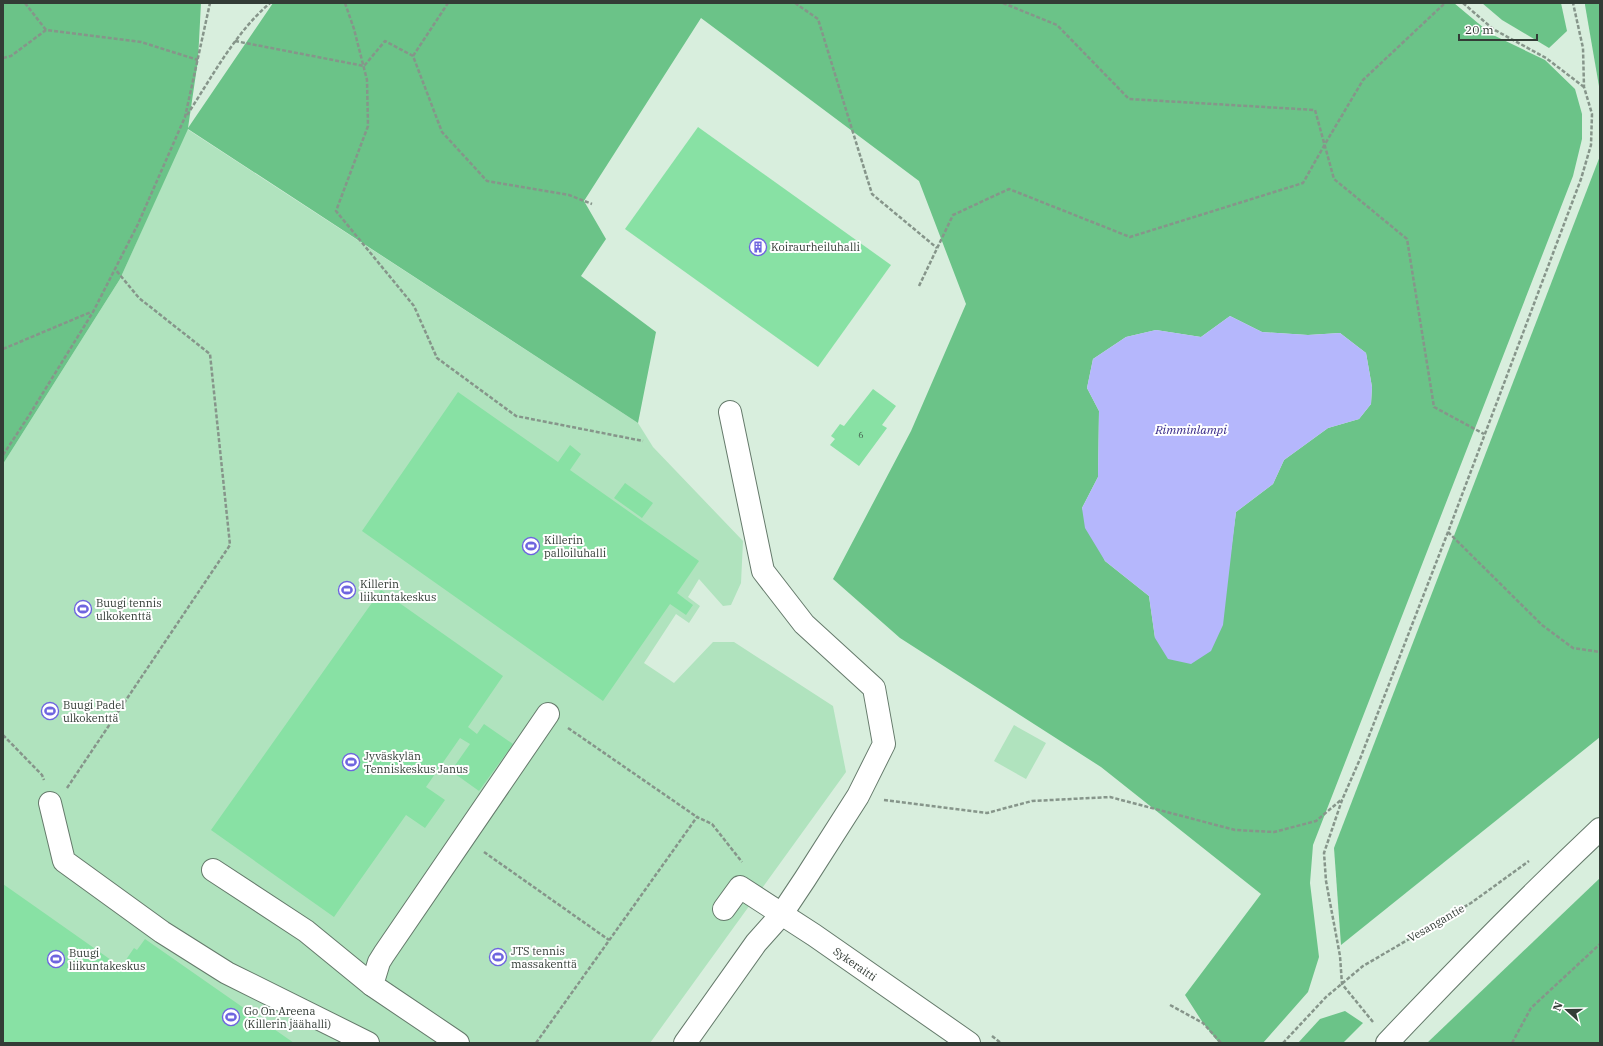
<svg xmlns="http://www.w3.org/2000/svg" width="1603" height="1046" font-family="'IBM Plex Serif',serif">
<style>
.green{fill:#b0e3be}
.forest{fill:#6bc388;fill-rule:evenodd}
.water{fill:#b5b7fc}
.building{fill:#88e1a4}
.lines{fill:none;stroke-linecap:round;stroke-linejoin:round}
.minor-casing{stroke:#657a6b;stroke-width:24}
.path{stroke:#86958a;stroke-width:2.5;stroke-dasharray:4 2;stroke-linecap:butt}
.minor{stroke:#fff;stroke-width:22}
.labels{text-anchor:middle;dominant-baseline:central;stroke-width:4;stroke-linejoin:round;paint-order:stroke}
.number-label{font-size:9px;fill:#486552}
.poi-label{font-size:11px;fill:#333c36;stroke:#fff;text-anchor:start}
.street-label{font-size:11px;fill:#333c36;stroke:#fff}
.water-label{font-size:12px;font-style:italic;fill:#382a8a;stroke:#fff}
</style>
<rect width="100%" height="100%" fill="#d8eedd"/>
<g class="green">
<path d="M187,129l451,294 15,24 90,94 -2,42 -10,22 -8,1 -24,-27 -11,18 12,9 -11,17 -13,-9 -32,49 30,20 39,-41h21l99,64 13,66 -196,271h-647v-579l117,-185z"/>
<path d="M1014,725l32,18 -20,36 -32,-18z"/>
</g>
<g class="forest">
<path d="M3,3h198l-3,57 -10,68 85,-125h1181l37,31 54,26 30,29 7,25v25l-9,37 -260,669 -3,38 9,74 -11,35 -45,51h-44l-16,-20 -18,-28 76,-101 -160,-127 -201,-129 -67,-59 78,-148 55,-127 -47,-123 -218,-163 -117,183 22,38 -25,37 75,56 -18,91 -450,-294 -68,150 -117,185zM1230,316l32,16 46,3 32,-2 26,20 6,34 -1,17 -12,15 -31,9 -44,32 -11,24 -37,28 -7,54 -74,72 -6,-42 -44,-35 -23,-53 16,-31 1,-66 -12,-23 6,-29 33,-22 30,-7 45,7z"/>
<path d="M1482,3h79l6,28 -18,17 -47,-28z"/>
<path d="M1585,3h15v89l-15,-87z"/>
<path d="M1600,156v581l-259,208 -7,-97z"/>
<path d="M1600,878v165h-173z"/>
<path d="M1345,1011l18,12 -20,20h-45l22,-24z"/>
</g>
<path class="water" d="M1230,316l32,16 46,3 32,-2 26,20 6,34 -1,17 -12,15 -31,9 -44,32 -11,24 -37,28 -13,113 -12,26 -20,13 -23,-5 -13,-21 -6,-42 -44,-35 -20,-33 -3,-20 16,-31 1,-66 -12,-23 6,-29 33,-22 30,-7 45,7z"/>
<g class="building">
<path d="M698,127l193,138 -73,102 -193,-138z"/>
<path d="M873,389l23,17 -14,19 5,3 -28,38 -29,-21 5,-6 -4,-3 9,-12 4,2z"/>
<path d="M458,392l100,70 12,-17 11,9 -11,16 129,91 -22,32 16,12 -7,10 -16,-11 -67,97 -241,-170z"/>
<path d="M625,483l28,20 -11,15 -28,-20z"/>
<path d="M381,590l122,86 -35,51 9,7 7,-10 29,20 -34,47 -28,-20 19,-27 -10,-6 -34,49 19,13 -20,28 -19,-13 -72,102 -123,-87z"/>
<path d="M3,884l118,83 13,-19 3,2 8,-11 149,104h-291z"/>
</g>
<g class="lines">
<g class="minor-casing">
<g id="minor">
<path d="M50,803l14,58 98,71 65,41 141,70"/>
<path d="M213,870l93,61 66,54"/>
<path d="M724,909l16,-22 74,48 155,108"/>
<path d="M458,1043l-86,-58 7,-23 5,-8 164,-240"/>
<path d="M685,1043l71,-100 25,-28 24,-36 53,-83 26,-52 -10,-56 -70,-64 -41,-53 -33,-159"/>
<path d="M1387,1043c69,-73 140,-145 213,-214"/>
</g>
</g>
<g class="path">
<path d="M25,3l21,27"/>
<path d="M345,3l9,26 13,51 1,46 -32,85 78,95 23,52 79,58 127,25"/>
<path d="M795,3l23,16 54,175 65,54"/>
<path d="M1003,3l54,22 72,74 186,11 19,69 73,60 27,168 50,27"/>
<path d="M1463,3l30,26 53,29 38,29"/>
<path d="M235,41l129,25 21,-25 28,15 29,76 45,49 82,14 23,9"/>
<path d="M413,56l35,-53"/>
<path d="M3,58l8,-2 35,-26 95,12 57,18"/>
<path d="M187,115c25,-38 48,-82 83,-112"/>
<path d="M919,286l34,-71 56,-26 121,48 173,-54 22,-39 38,-64 82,-77"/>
<path d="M3,349l88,-37"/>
<path d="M3,455l25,-38 65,-105 45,-88 47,-107 25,-114"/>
<path d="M1448,532l94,93 31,23 27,4"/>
<path d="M568,728l129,89"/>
<path d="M3,735l39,40 2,5"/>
<path d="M67,788l163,-243 -20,-191 -71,-56 -24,-29"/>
<path d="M884,800l103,13 45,-12 78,-4 125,33 39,2 42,-11 25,-21"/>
<path d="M484,852l125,88"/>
<path d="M1170,1005l33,18 18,20"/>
<path d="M1373,1022l-31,-38 -2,-28 -14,-75 -2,-28 18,-53 18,-41 88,-227 133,-353 10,-34 1,-31 -8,-27 -1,-39 -10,-45"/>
<path d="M992,1036l9,7"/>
<path d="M536,1043l161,-226 15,7 30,38"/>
<path d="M1283,1043l43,-46 37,-31 108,-63 58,-42"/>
<path d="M1512,1043l19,-35 69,-64"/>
</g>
<use href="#minor" class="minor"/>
</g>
<defs>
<g id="building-ring" transform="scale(0.9)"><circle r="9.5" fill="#fff" stroke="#6e65df" stroke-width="1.5"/><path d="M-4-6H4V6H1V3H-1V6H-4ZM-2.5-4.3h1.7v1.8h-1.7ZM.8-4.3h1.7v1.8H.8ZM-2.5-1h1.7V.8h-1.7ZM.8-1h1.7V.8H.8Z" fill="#6e65df"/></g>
<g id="stadium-ring" transform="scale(0.9)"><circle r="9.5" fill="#fff" stroke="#6e65df" stroke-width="1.5"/><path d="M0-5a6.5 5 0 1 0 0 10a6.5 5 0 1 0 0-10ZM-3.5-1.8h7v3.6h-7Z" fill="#6e65df"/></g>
</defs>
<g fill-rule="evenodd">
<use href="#building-ring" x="758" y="247"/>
<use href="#stadium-ring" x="531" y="546"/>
<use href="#stadium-ring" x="347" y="590"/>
<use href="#stadium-ring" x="83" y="609"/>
<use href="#stadium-ring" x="50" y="711"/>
<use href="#stadium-ring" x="351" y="762"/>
<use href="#stadium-ring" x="498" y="957"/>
<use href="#stadium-ring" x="56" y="959"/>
<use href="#stadium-ring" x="231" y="1017"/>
</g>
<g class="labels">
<g class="number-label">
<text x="861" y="434">6</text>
</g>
<g class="poi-label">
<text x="771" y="247">Koiraurheiluhalli</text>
<text x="544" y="540">Killerin<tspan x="544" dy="13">palloiluhalli</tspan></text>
<text x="360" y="584">Killerin<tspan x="360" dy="13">liikuntakeskus</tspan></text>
<text x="96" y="603">Buugi tennis<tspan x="96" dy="13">ulkokenttä</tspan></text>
<text x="63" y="705">Buugi Padel<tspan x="63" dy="13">ulkokenttä</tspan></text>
<text x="364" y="756">Jyväskylän<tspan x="364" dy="13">Tenniskeskus Janus</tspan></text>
<text x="511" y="951">JTS tennis<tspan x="511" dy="13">massakenttä</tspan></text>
<text x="69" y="953">Buugi<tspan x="69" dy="13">liikuntakeskus</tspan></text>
<text x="244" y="1011">Go On Areena<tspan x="244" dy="13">(Killerin jäähalli)</tspan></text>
</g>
<g class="street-label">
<text transform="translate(1436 923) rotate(-30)">Vesangantie</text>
<text transform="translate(855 964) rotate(35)">Sykeraitti</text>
</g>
<g class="water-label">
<text x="1191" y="429">Rimminlampi</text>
</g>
</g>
<rect width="1603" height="1046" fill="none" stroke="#333c36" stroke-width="8"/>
<g transform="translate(1567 1010) rotate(291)" stroke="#ffffff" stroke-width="3" paint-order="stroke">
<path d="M0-3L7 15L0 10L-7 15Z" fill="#333c36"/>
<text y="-6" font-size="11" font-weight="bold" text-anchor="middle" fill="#333c36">N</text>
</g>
<path d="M1459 34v6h78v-6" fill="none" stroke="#333c36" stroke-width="2"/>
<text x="1465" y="34" font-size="12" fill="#333c36" stroke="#ffffff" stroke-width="3" paint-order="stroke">20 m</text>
</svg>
